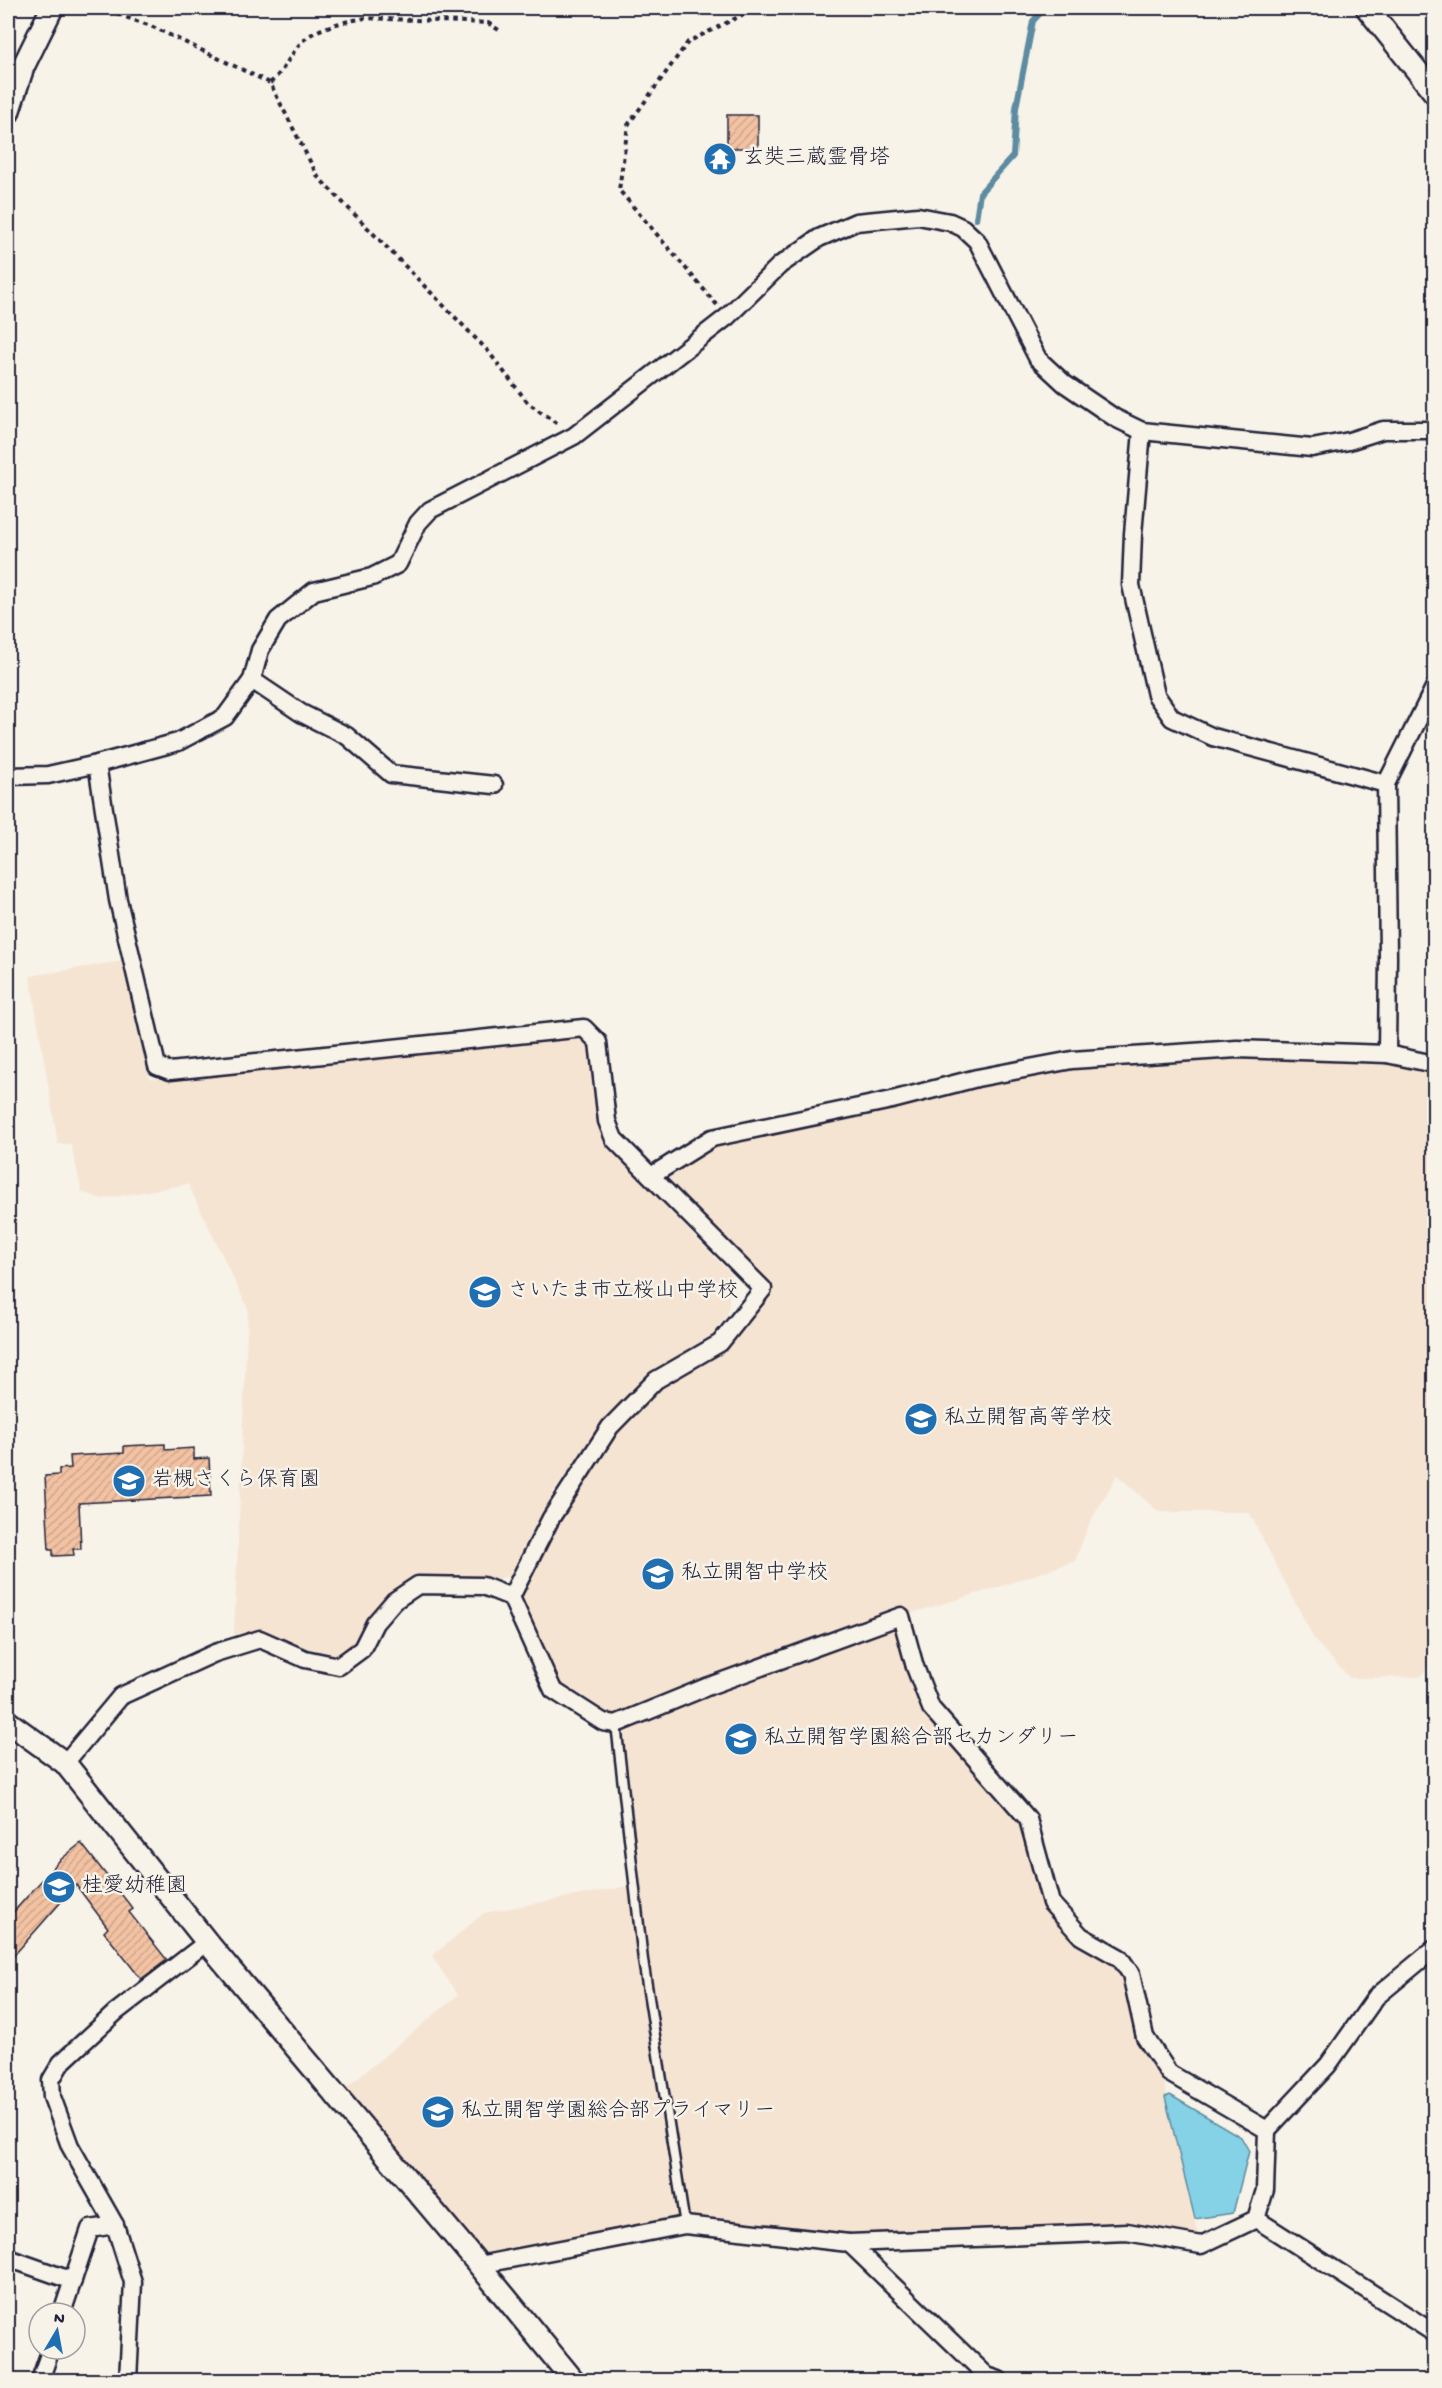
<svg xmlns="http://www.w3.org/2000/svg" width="1442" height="2388" font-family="'Gochi Hand','Klee One',sans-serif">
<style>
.built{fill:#f6e4d3}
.water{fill:#85d1e5;stroke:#5d8ba1;stroke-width:1.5}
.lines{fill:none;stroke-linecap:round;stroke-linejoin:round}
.stream{stroke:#5d8ba1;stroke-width:6}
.building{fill:url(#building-hatch);stroke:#22223b;stroke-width:1.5}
.service-casing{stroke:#22223b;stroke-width:13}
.minor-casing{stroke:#22223b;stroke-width:21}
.tertiary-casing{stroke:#22223b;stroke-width:26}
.path{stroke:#22223b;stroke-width:4;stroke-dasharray:4.5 4.5;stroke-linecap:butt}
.service{stroke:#f7f3e8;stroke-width:8}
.minor{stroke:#f7f3e8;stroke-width:16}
.tertiary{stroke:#f7f3e8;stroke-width:21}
.labels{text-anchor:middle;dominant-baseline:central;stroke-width:5;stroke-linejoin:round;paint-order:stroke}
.poi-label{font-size:21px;fill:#22223b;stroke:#f7f3e8;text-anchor:start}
</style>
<defs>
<pattern id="building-hatch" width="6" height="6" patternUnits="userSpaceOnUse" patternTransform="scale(1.5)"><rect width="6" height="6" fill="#f2c2a2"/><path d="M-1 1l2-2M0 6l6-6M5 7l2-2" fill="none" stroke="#cfa68c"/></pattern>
</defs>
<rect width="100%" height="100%" fill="#f7f3e8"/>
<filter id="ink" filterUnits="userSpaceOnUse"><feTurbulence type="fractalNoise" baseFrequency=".0167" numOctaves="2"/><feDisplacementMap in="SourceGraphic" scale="12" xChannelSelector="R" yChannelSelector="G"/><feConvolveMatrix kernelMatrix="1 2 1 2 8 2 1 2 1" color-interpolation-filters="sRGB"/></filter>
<g filter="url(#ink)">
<g class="built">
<path d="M122,961l27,117 23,2 410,-48 11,9 10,101 128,132 -3,39 -16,23 -69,44 -41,47 -48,64 -35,83 -35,8 -44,-5 -34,5 -19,15 -29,47 -11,12 -31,-2 -27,-14 -28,-5 -27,-1 14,-325 -60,-125 -86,15 -20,-7 -11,-48h-13l-28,-168z"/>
<path d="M1237,1049l197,15v599l-15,14 -69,1 -35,-37 -66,-129h-90l-42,-37 -28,49 -14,37 -79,27 -94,28 29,92 97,111 31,94 61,45 39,102 42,185 -74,-13 -278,11 -164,-18 -206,40 -142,-170 121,-100 -26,-39 52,-43 150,-28 -18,-161 -63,-34 -42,-93 40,-79 105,-138 64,-37 43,-54 -112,-113 61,-38 360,-78z"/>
</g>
<path class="water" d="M1170,2095l71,42 8,14 -16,62 -38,6 -30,-122z"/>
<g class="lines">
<path class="stream" d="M976,219l4,-26 33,-37 3,-48 17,-87 12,-13"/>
</g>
<g class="building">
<rect x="727" y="115" width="31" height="33"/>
<path d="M165,1444v6l29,-2v11l15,-1 2,38 -132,7 2,46h-8l1,6 -21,1v-6h-4l-4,-74 14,-1v-6l12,-1 -1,-12 54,-3v-7z"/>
<path d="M81,1843l52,66 -4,3 38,48 -26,19 -37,-47 4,-4 -32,-43 -68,77v-44l51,-57z"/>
</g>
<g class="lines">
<g class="service-casing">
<path id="service" d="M616,1724l27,236 42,265"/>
</g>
<g class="minor-casing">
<g id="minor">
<path d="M1142,431l-9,103 -2,51 25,110 16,23 41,19 173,47"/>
<path d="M252,680l49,33 46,23 44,38 103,11"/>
<path d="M97,764l21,136 39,166 13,5 414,-43 14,14 9,79 7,18 149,150 -43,54 -64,37 -46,47 -59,91 -40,79"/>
<path d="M8,776l40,-1 49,-11 81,-22 47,-25 27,-37 8,-30 18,-30 36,-29 58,-14 26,-13 20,-41 12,-13 144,-74 153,-119 53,-52 39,-27 37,-16 62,-6 32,6 13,6 14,13 61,118 27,25 50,34 27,13 170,17 37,-7 34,-11h51"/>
<path d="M1387,1054l1,-97 -2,-173 48,-96"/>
<path d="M651,1176l61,-38 180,-38 85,-22 95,-18 165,-11 150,5 47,10"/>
<path d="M65,1763l56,-67 94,-43 45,-14 45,20 34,7 23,-17 13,-26 19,-22 24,-16 65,1 28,11 42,93 50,32 13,2 93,-38 192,-70 14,51 16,41 97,111 23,84 30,33 39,22 11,16 14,63 24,36 98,57 -2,60 -9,29 -55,26 -74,-13 -278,11 -164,-18 -206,40"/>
<path d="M1267,2130l61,-65 48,-68 58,-48"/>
<path d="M1256,2219l178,114"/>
<path d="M849,2243l138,133 12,4"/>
<path d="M8,2258l65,23"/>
<path d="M62,2313l28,-84 25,-4"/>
<path d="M40,2380l11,-31"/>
<path d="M128,2380l5,-98 -18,-57 -45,-79 -18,-49 -1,-17 10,-17 55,-51 91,-70"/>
</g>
</g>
<g class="tertiary-casing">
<g id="tertiary">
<path d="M1367,8l67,84"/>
<path d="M8,113l15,-46 29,-59"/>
<path d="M8,1722l57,41 142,179 272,323 94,115"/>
</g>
</g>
<g class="path">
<path d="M101,8l52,19 117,56 48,94 170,174 40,52 31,22"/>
<path d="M270,83c13,-11 19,-26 29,-38 15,-18 44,-23 66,-27l123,5 14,9"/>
<path d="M717,305l-98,-115 9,-65 60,-83 68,-34"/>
</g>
<use href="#service" class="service"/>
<use href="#minor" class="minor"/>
<use href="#tertiary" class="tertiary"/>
</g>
</g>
<defs>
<g id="temple-disc" transform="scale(1.725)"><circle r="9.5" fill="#1f6fb2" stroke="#f7f3e8"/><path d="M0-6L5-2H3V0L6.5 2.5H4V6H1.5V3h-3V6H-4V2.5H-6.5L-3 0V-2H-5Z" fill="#fff"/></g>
<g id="school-disc" transform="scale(1.725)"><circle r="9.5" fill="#1f6fb2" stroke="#f7f3e8"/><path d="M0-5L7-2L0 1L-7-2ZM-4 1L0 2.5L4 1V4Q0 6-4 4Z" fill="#fff"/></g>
</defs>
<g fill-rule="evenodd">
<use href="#temple-disc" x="720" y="159"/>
<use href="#school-disc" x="485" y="1292"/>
<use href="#school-disc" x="921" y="1419"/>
<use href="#school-disc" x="129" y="1481"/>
<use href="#school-disc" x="658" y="1574"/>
<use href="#school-disc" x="741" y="1739"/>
<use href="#school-disc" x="59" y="1887"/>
<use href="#school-disc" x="438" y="2112"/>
</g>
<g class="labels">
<g class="poi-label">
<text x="743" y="159">玄奘三蔵霊骨塔</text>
<text x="508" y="1292">さいたま市立桜山中学校</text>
<text x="944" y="1419">私立開智高等学校</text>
<text x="152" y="1481">岩槻さくら保育園</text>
<text x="681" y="1574">私立開智中学校</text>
<text x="764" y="1739">私立開智学園総合部セカンダリー</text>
<text x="82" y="1887">桂愛幼稚園</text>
<text x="461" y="2112">私立開智学園総合部プライマリー</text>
</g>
</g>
<rect width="1442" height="2388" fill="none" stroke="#f7f3e8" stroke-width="30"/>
<rect x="15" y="15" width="1412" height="2358" fill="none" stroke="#22223b" stroke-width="2" filter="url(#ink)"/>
<g transform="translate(57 2331) rotate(10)"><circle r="28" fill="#f7f3e8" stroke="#a29fa3" stroke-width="1.5"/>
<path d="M0-4.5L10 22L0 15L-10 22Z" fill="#1f6fb2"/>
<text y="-9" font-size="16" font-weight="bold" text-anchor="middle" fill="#22223b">N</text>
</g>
</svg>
